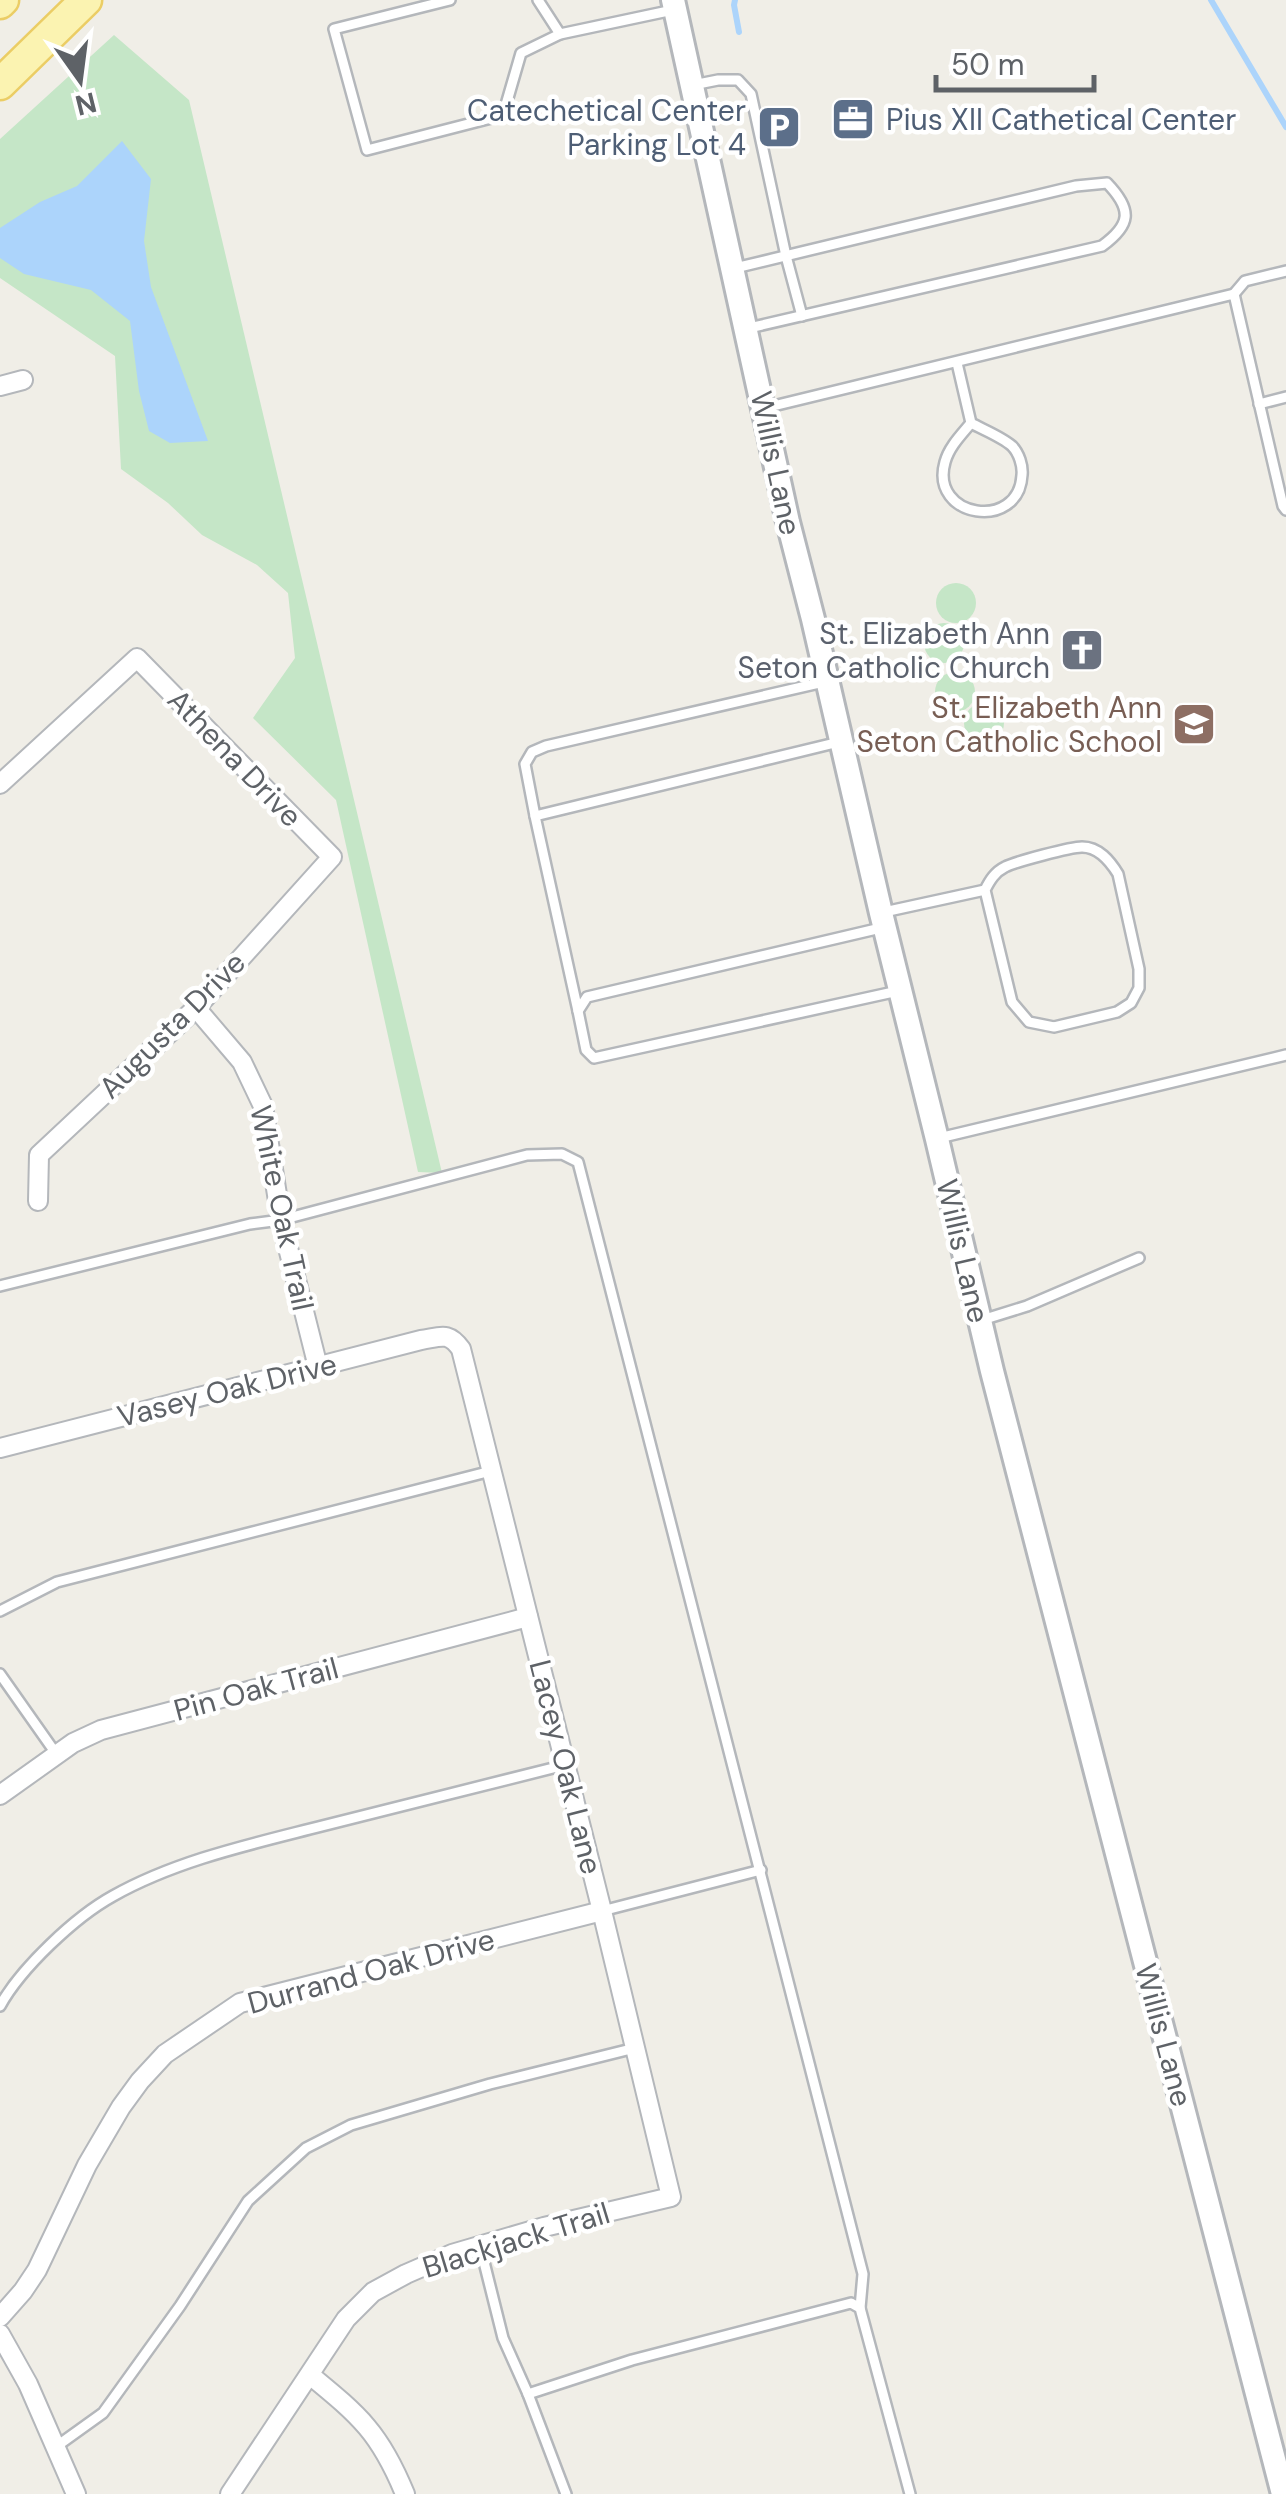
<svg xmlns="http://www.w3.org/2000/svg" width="1286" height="2494" font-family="'DM Sans',sans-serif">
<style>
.green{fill:#c5e6c7}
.water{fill:#acd4fb}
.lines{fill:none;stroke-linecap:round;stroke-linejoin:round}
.stream{stroke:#acd4fb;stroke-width:6}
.service-casing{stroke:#b4b7bb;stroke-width:14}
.minor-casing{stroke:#b4b7bb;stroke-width:22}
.tertiary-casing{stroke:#b4b7bb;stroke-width:28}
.primary-casing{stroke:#ebcd65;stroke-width:35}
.service{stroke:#fff;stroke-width:9}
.minor{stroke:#fff;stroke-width:18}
.tertiary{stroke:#fff;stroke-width:22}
.primary{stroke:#fbf3b1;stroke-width:30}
.labels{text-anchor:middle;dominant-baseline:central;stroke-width:9;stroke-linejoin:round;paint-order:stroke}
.service-label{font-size:30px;fill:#4e5e75;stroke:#fff;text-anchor:end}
.street-label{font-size:30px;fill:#5e6267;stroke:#fff}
.worship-label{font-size:30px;fill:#5b616d;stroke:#fff;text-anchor:end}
.education-label{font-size:30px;fill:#785e54;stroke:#fff;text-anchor:end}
</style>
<rect width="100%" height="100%" fill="#f0eee7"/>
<g class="green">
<path d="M114,35l75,65 253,1073 -24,-1 -82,-372 -83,-82 42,-60 -7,-65 -31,-28 -55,-30 -34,-32 -47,-34 -6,-113 -115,-78v-139z"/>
<circle cx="956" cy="603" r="20"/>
<circle cx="944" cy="643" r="20"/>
<circle cx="955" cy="692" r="20"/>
<circle cx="984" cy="723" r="20"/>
</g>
<path class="water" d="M122,141l29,38 -7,62 7,46 57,154 -38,2 -21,-12 -10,-40 -9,-70 -39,-31 -67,-16 -24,-16v-30l40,-26 37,-16z"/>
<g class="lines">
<g class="stream">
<path d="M735,0l-1,5 5,27"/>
<path d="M1211,0l75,127"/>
</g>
<g class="service-casing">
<g id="service">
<path d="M450,0l-116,29 33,121 136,-35 18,-62 39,-19 113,-24"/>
<path d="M538,0l22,34"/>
<path d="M693,85l25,-5h20l13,14 35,162 16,60"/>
<path d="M735,268l341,-82 31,-3c26,27 24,42 -5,63l-353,82"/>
<path d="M1234,294l11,-13 41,-10"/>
<path d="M957,363l14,60c-10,12 -22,24 -26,39 -16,56 74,70 77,13 1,-9 -3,-22 -10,-29 -10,-9 -28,-16 -41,-23"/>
<path d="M1259,404l27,-7"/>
<path d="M765,408l469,-114 49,212 3,4"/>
<path d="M828,681l-282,65 -14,6 -7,12 10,52 304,-74"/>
<path d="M535,816l43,195"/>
<path d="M884,912l101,-22c5,-10 10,-18 20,-23 9,-5 66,-20 77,-20 17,0 28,14 36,27l21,95v19l-8,15 -14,9 -63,15 -25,-5 -17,-20 -27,-112"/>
<path d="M885,927l-298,70 -9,14 8,39 8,8 304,-67"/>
<path d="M939,1138l347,-83"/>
<path d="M0,1286l250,-62 31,-4 246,-65 35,-1 16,8 285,1112 -3,34"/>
<path d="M982,1320l45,-14 112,-48"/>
<path d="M0,1611l57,-29 434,-111"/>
<path d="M0,1674l57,81"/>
<path d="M602,1911l159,-41"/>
<path d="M0,2006c21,-38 75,-89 113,-110 64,-36 139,-52 209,-70 81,-20 162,-41 243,-61"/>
<path d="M480,2246l23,92 25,56 38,100"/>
<path d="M528,2394l104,-34 219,-57 9,5 50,186"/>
<path d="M57,2446l46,-33 77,-107 68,-105 58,-53 45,-23 139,-41 145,-36"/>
</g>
</g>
<g class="minor-casing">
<g id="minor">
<path d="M0,386l23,-6"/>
<path d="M0,784l137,-126 195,199 -136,151 -157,147 -1,46"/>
<path d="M196,1008l46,54 21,44 18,114 37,147"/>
<path d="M0,1448l421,-108c20,-3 27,-9 40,9l141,562 69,286 -127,30 -92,27 -46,20 -33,18 -27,27 -116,175"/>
<path d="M0,1795l73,-52 28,-13 427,-113"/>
<path d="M0,2317l23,-26 14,-21 50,-105 34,-58 19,-26 25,-27 75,-51 362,-92"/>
<path d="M0,2334l28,50 48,110"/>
<path d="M310,2375c50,41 70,58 95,119"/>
</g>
</g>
<g class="tertiary-casing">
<path id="tertiary" d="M673,0l115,522 25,97 68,294 56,226 55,232 291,1123"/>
</g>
<g class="primary-casing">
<g id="primary">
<path d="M0,3l3,-3"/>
<path d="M0,84l86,-84"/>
</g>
</g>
<use href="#service" class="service"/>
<use href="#minor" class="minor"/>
<use href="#tertiary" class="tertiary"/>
<use href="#primary" class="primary"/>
</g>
<defs>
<g id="office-square" transform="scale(2.25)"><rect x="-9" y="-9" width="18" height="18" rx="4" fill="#5c6f8a" stroke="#fff"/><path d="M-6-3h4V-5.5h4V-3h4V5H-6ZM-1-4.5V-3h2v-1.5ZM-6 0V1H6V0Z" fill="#fff"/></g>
<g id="parking-square" transform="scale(2.25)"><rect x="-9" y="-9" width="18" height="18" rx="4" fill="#5c6f8a" stroke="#fff"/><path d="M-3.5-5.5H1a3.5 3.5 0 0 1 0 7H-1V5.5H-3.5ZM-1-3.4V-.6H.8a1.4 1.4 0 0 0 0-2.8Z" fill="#fff"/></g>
<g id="church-square" transform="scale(2.25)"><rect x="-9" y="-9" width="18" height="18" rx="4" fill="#6b7280" stroke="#fff"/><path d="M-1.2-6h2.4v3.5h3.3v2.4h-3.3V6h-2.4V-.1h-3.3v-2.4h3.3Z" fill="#fff"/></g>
<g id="school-square" transform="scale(2.25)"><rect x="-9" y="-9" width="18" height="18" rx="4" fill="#8d6e63" stroke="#fff"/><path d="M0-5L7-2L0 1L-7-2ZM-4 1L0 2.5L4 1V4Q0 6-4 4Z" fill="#fff"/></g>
</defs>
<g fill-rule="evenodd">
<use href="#office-square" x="853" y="119"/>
<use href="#parking-square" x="779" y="127"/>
<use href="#church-square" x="1082" y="650"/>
<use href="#school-square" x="1194" y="724"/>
</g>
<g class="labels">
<g class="service-label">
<text x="746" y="110">Catechetical Center<tspan x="746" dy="34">Parking Lot 4</tspan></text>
<text x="886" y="119" text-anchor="start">Pius XII Cathetical Center</text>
</g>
<g class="street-label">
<text transform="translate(776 463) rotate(78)">Willis Lane</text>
<text transform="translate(235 758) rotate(46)">Athena Drive</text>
<text transform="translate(172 1025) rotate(-45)">Augusta Drive</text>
<text transform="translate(282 1208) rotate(78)">White Oak Trail</text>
<text transform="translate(963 1251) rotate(77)">Willis Lane</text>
<text transform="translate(227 1390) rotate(-14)">Vasey Oak Drive</text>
<text transform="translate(256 1689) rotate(-15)">Pin Oak Trail</text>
<text transform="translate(566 1767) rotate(76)">Lacey Oak Lane</text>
<text transform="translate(371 1971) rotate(-15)">Durrand Oak Drive</text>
<text transform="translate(1164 2035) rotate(75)">Willis Lane</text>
<text transform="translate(516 2240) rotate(-17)">Blackjack Trail</text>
</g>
<g class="worship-label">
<text x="1050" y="633">St. Elizabeth Ann<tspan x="1050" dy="34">Seton Catholic Church</tspan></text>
</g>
<g class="education-label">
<text x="1162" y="707">St. Elizabeth Ann<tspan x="1162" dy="34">Seton Catholic School</tspan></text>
</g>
</g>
<g transform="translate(80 80) rotate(166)" stroke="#ffffff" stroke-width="8" paint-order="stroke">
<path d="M0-8L18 38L0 25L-18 38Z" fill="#5e6267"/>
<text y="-15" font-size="28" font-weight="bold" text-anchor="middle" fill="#5e6267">N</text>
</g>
<path d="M936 75v15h158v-15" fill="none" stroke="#5e6267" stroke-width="5"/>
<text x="951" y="75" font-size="30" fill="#5e6267" stroke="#ffffff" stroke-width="8" paint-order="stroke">50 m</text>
</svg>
